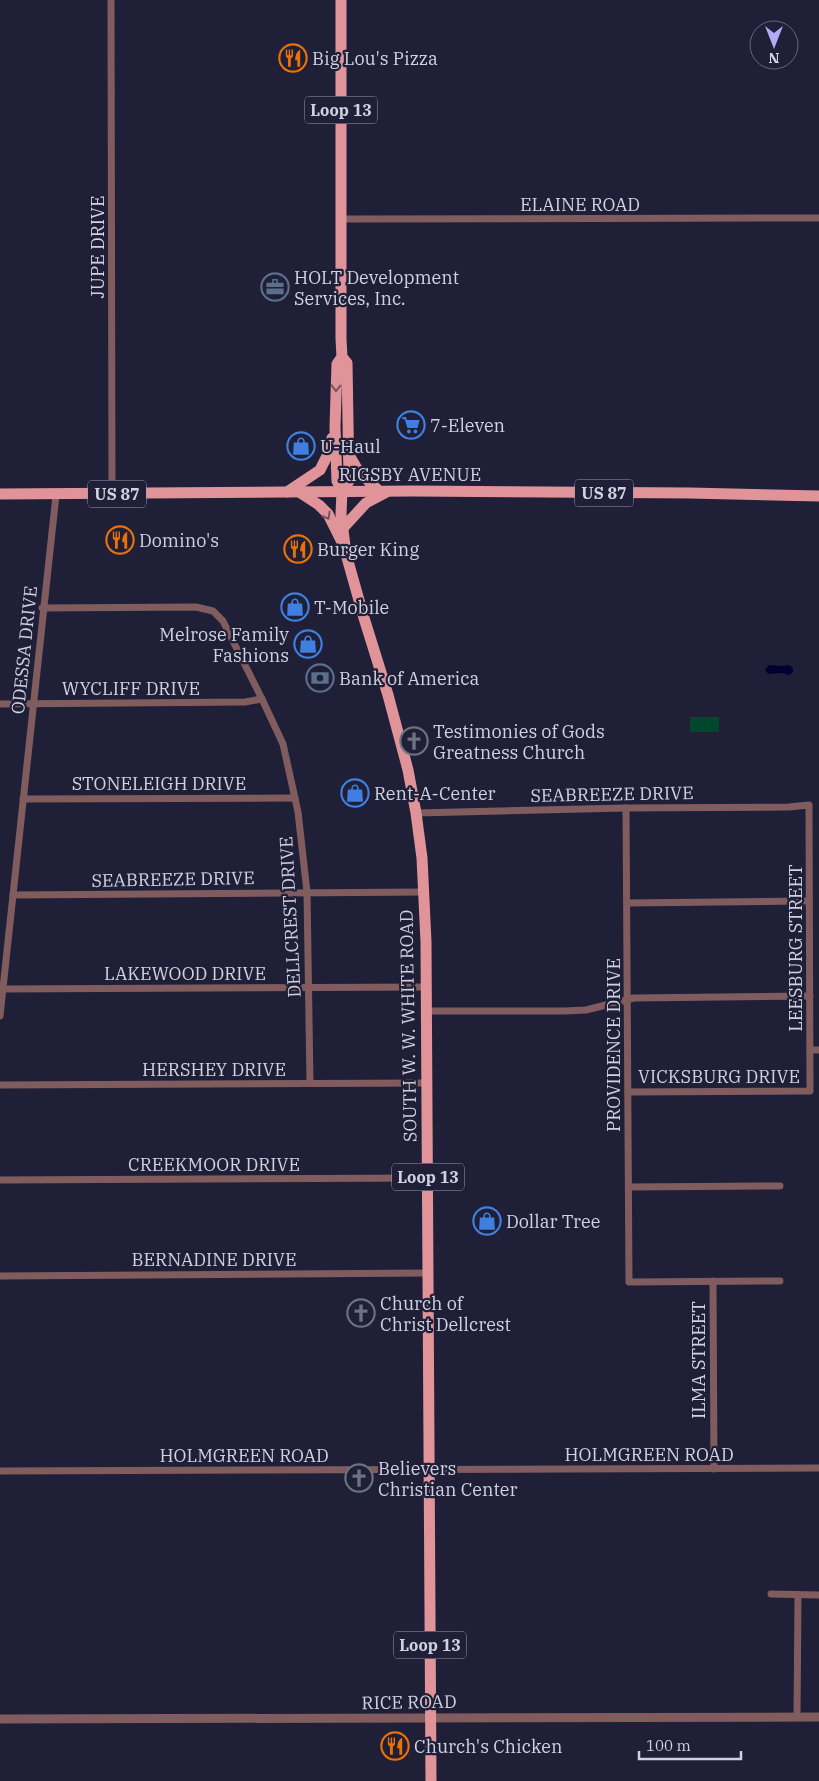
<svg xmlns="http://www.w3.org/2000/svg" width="819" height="1781" font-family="'IBM Plex Serif',serif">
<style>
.green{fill:#00482b}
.water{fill:#000035}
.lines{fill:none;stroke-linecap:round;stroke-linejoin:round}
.minor{stroke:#815c5e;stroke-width:7}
.tertiary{stroke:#815c5e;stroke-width:9}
.primary{stroke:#e09499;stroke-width:11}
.oneway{stroke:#765463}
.labels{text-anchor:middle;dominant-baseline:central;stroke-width:4.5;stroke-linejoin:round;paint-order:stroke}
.shield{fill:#1f1f37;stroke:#9b9cae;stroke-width:1}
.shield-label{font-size:16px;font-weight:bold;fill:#d0d1e1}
.poi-label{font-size:18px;fill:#d0d1e1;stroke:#1f1f37;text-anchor:start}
.street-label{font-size:18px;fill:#d0d1e1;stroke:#1f1f37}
</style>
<rect width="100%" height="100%" fill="#1f1f37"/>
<rect class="green" x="690" y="717" width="29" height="15"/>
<path class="water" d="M769,665l11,1 10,-1 3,4v3l-4,3 -8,-2 -13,1 -3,-4z"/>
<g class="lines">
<g class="minor">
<path d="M111,0l1,494"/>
<path d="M340,219l479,-1"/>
<path d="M42,608l154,-1 17,4 10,10 39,78 21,45 15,68 9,80 3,191"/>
<path d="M0,704l245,-2 17,-3"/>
<path d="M23,799l272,-1"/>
<path d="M626,808l3,474 151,-1"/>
<path d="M416,813l210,-5 163,-1 20,-2 1,286 -182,1"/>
<path d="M13,895l411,-3"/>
<path d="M627,903l182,-2"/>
<path d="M3,989l424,-2"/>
<path d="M427,1011h138l21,-1 48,-12 176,-2"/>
<path d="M0,1016l56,-521"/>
<path d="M810,1050h9"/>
<path d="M0,1085l427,-2"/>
<path d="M0,1180l428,-2"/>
<path d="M629,1187l151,-1"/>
<path d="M0,1276l428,-3"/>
<path d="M713,1281l1,188"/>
<path d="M0,1471l819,-3"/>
<path d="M771,1594l48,1"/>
<path d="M797,1717l1,-122"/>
</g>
<path class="tertiary" d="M0,1719l819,-2"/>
<g class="primary">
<path d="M341,0v339l1,18 5,6 2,118 -7,10"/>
<path d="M342,357l-5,7 -2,63 2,54 5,10 -1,23 5,40 18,64 24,77 20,75 8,43 6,45 4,84 5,839"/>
<path d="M349,455l10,17 21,20"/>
<path d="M287,492l33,-22 9,-18 3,-14"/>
<path d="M299,492l20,13 9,9 14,28"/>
<path d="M0,494l413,-3 277,2 129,3"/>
<path d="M343,528l23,-25 19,-10"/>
</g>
</g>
<defs><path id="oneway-chevron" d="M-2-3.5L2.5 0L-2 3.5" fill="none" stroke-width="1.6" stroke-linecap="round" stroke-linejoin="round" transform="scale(1.25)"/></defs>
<g class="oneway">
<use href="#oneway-chevron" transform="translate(336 388) rotate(91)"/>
<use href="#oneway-chevron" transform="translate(327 516) rotate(60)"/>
</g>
<defs>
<g id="restaurant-ring" transform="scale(1.4375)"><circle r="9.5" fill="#1f1f37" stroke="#e8710a" stroke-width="1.5"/><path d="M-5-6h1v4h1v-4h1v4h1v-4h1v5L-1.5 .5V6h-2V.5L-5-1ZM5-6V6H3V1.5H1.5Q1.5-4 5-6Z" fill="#e8710a"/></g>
<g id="office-ring" transform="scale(1.4375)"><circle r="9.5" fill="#1f1f37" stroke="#5c6f8a" stroke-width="1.5"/><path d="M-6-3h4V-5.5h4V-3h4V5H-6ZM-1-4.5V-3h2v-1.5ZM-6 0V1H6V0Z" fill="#5c6f8a"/></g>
<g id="supermarket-ring" transform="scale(1.4375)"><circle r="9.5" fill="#1f1f37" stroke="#3f7fe0" stroke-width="1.5"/><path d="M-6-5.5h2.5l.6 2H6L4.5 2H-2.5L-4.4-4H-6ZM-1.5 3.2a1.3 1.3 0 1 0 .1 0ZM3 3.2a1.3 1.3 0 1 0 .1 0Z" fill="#3f7fe0"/></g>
<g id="shop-ring" transform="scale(1.4375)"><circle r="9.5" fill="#1f1f37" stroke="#3f7fe0" stroke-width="1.5"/><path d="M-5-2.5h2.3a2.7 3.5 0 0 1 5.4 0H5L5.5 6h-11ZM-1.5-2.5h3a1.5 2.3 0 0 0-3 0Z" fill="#3f7fe0"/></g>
<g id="bank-ring" transform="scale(1.4375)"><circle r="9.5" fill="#1f1f37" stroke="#5c6f8a" stroke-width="1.5"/><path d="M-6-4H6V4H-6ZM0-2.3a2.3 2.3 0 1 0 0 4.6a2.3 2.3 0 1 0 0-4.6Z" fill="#5c6f8a"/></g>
<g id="church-ring" transform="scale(1.4375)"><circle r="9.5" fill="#1f1f37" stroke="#6b7280" stroke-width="1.5"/><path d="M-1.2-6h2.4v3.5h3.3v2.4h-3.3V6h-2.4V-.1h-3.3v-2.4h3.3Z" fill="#6b7280"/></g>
</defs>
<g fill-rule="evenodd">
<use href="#restaurant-ring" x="293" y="58"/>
<use href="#office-ring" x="275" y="287"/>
<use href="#supermarket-ring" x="411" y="425"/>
<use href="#shop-ring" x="301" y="446"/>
<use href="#restaurant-ring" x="120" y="540"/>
<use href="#restaurant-ring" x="298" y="549"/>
<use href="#shop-ring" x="295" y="607"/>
<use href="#shop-ring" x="308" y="644"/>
<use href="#bank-ring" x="320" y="678"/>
<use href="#church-ring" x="414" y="741"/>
<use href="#shop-ring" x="355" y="793"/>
<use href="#shop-ring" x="487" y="1221"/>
<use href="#church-ring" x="361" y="1313"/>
<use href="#church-ring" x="359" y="1478"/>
<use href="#restaurant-ring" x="395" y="1746"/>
</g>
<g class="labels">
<g class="shield">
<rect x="305" y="96.5" width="72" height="27" rx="4"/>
<rect x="575" y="479.5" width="58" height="27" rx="4"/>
<rect x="88" y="480.5" width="58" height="27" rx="4"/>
<rect x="392" y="1163.5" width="72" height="27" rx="4"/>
<rect x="394" y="1631.5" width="72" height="27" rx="4"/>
</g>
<g class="shield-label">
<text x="341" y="110">Loop 13</text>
<text x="604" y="493">US 87</text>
<text x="117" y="494">US 87</text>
<text x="428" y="1177">Loop 13</text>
<text x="430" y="1645">Loop 13</text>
</g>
<g class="poi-label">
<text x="312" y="58">Big Lou's Pizza</text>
<text x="294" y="277">HOLT Development<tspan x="294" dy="21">Services, Inc.</tspan></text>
<text x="430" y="425">7-Eleven</text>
<text x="320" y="446">U-Haul</text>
<text x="139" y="540">Domino's</text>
<text x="317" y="549">Burger King</text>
<text x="314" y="607">T-Mobile</text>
<text x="289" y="634" text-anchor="end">Melrose Family<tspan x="289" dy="21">Fashions</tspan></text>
<text x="339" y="678">Bank of America</text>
<text x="433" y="731">Testimonies of Gods<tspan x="433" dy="21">Greatness Church</tspan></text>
<text x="374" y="793">Rent-A-Center</text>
<text x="506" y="1221">Dollar Tree</text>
<text x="380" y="1303">Church of<tspan x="380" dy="21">Christ Dellcrest</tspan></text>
<text x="378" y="1468">Believers<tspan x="378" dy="21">Christian Center</tspan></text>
<text x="414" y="1746">Church's Chicken</text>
</g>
<g class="street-label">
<text x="580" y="204">ELAINE ROAD</text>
<text transform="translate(97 247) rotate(-90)">JUPE DRIVE</text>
<text x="410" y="474">RIGSBY AVENUE</text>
<text transform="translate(24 650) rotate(-84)">ODESSA DRIVE</text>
<text x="131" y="688">WYCLIFF DRIVE</text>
<text x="159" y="783">STONELEIGH DRIVE</text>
<text transform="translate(612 794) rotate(-1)">SEABREEZE DRIVE</text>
<text transform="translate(173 879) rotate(-1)">SEABREEZE DRIVE</text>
<text transform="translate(290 917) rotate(-93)">DELLCREST DRIVE</text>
<text transform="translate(795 948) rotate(-90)">LEESBURG STREET</text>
<text x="185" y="973">LAKEWOOD DRIVE</text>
<text transform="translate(408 1026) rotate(-91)">SOUTH W. W. WHITE ROAD</text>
<text transform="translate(613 1045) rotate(-90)">PROVIDENCE DRIVE</text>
<text x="214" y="1069">HERSHEY DRIVE</text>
<text x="719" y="1076">VICKSBURG DRIVE</text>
<text x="214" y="1164">CREEKMOOR DRIVE</text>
<text x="214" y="1259">BERNADINE DRIVE</text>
<text transform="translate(698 1360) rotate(-90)">ILMA STREET</text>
<text x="649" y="1454">HOLMGREEN ROAD</text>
<text x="244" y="1455">HOLMGREEN ROAD</text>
<text transform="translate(409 1702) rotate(-1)">RICE ROAD</text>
</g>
</g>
<g transform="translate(774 45) rotate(180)"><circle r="24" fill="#1f1f37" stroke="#66667b"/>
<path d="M0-4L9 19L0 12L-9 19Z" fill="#b3adf9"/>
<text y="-8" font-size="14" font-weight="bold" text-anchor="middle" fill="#d0d1e1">N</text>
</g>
<path d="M639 1751v8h102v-8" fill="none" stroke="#d0d1e1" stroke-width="2.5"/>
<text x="646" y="1751" font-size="15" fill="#d0d1e1" stroke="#1f1f37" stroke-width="4" paint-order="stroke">100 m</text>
</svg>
